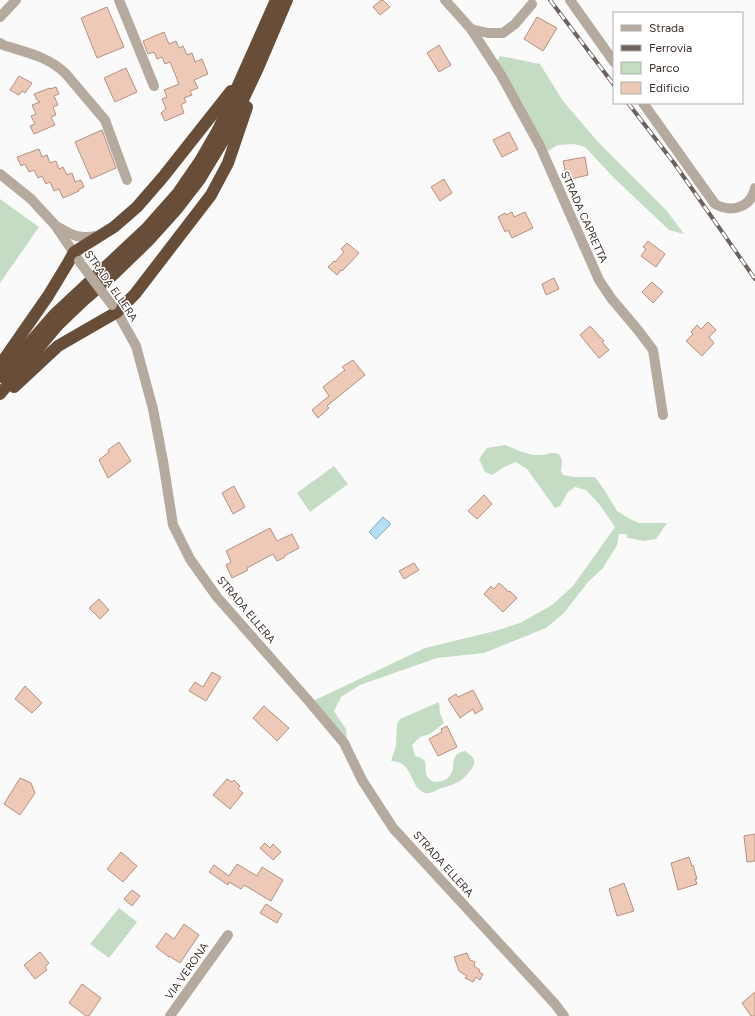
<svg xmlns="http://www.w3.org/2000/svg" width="755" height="1016" font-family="Figtree,sans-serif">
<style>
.green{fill:#c4dcc4}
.water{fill:#b1dff6;stroke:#8eaab8}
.building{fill:#eec9b7;stroke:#b49180}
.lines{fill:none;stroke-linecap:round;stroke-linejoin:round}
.minor{stroke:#b6a99e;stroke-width:10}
.highway{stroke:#684e38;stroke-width:12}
.rail-casing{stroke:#6d625d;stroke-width:4}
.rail{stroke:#fff;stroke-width:2.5;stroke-dasharray:8;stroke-linecap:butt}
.minor-bridge{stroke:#b6a99e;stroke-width:10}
.labels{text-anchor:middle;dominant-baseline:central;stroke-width:3;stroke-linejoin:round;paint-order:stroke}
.street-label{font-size:11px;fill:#3d2f28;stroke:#fff}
</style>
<rect width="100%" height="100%" fill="#fafafa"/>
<g class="green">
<path d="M500,56l40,8 23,37 36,42 68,68 17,23 -15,-4 -55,-52 -29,-31 -11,-3 -16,1 -10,6 -51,-90z"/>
<path d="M0,199l39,28 -39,56z"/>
<path d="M505,445c11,4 24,11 35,10 10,0 8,-4 19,-1l3,7 -1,10 2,4 11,2h21l10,14 12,20 13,8 9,4h28l-11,16 -13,2 -9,-2 -7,-1v-4h-8l-2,11 -14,23 -15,14 -24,31 -18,15 -62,25 -47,5 -77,27 -19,12 -7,14 5,8 7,10 1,13 -34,-41 112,-53 70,-17 25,-8 32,-18 21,-19 42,-59 -16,-23 -13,-14 -11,-3 -7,5 -8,14 -5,2 -28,-39 -11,-7 -12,5 -12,8 -7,-3 -6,-13 8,-11z"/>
<path d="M334,466l14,18 -38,28 -13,-19z"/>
<path d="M439,702l1,11 4,10 -14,11 -10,3 -8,8 3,11 6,2 4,3c1,5 0,11 2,15 4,10 22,6 25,-4 2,-5 0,-10 3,-15 2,-4 6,-5 10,-6 7,5 13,9 7,17 -10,15 -17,16 -33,21 -4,2 -9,5 -14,4 -16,-5 -11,-32 -34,-32l5,-15 1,-22 3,-5z"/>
<path d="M119,908l18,14 -28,36 -19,-14z"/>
</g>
<path class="water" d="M383,517l8,7 -15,15 -7,-7z"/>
<g class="building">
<path d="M381,0h2l7,7 -10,8 -7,-8z"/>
<path d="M107,7l17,40 -27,11 -16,-40z"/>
<path d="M537,17l20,11 -14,23 -19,-12z"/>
<path d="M164,32l5,12 7,-3 3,7 4,-2 4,9 5,-2 3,9 7,-3 6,15 -14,6 4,8 -8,3 2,4 -8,3 2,4 -5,3 3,8 -19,8 -4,-8 5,-4 -4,-10 5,-2 -3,-7 15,-6 -9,-22 -5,2 -3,-7 -5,2 -3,-7 -6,2 -5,-13z"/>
<path d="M439,45l12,20 -12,7 -12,-19z"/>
<path d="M126,68l11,24 -22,10 -11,-24z"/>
<path d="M19,76l13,7 -7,10 -3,-2 -3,4 -9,-5z"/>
<path d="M56,87l3,7 -5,2 4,9 -5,2 3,8 -5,2 4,8 -21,9 -4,-8 5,-2 -4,-8 5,-2 -4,-9 8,-3 -3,-2 -3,-6 16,-6v1z"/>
<path d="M102,130l14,38 -25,11 -16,-37z"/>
<path d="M509,132l9,17 -16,8 -9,-17z"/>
<path d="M39,149l3,8 5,-2 3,8 6,-2 3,8 4,-2 4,8 5,-2 3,9 6,-2 3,7 -6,3 1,1 -16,7 -4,-9 -5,2 -4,-9 -4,2 -4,-8 -4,2 -4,-8 -5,2 -4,-8 -4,2 -4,-9z"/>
<path d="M585,157l3,18 -21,5 -4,-19z"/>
<path d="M444,179l8,14 -12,8 -9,-14z"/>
<path d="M512,212l2,5 11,-5 8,16 -21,10 -4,-8 -3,2 -7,-15 7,-4 1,2z"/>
<path d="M648,241l17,13 -9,13 -15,-11 5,-7 -3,-2z"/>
<path d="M347,243l12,10 -12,13 -5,5 -1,-1 -4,5 -9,-8 6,-6 1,1 9,-10 -3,-3z"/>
<path d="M554,278l5,11 -13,6 -4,-11z"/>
<path d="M652,282l11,10 -10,11 -11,-11z"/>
<path d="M708,322l8,8 -7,7 5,6 -12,13 -16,-15 7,-7 -2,-2 6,-7 4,4z"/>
<path d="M590,326l14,15 -2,1 7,8 -10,8 -19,-23z"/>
<path d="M353,360l12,15 -38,31 2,2 -11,10 -6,-8 17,-14 -6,-9 22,-17 -3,-3z"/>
<path d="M119,442l12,19 -23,17 -9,-18 10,-8 -1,-2z"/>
<path d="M234,486l11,21 -12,7 -11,-21z"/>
<path d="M484,495l8,9 -15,15 -9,-8z"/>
<path d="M270,528l7,13 15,-7 7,14 -15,8 1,1 -8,4 -4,-7 -26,14 1,2 -16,8 -6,-13 5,-3 -5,-11z"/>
<path d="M414,563l5,7 -15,9 -5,-8z"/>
<path d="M499,583l10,9 1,-1 7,7 -14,14 -19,-18 7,-8 3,3z"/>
<path d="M99,599l10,11 -9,9 -11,-11z"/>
<path d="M212,672l9,5 -15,24 -17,-10 6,-9 8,5z"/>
<path d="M25,686l17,17 -10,10 -17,-14z"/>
<path d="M473,690l10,19 -8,5 -2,-5 -13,9 -12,-19 8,-5 2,3z"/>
<path d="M264,706l25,22 -12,13 -24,-23z"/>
<path d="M447,726l10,21 -19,9 -9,-17 13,-7 -1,-3z"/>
<path d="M20,778l11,5 4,10 -15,22 -16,-11z"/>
<path d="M227,779l5,3 2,-2 6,6 -2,3 5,4 -13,16 -17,-14z"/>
<path d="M755,834v27l-8,1 -3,-26z"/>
<path d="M265,843l5,5 3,-4 8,8 -8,8 -13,-12z"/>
<path d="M121,852l16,14 -14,16 -16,-13z"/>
<path d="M689,857l3,9 1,-1 4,14h-2l2,5 -19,6 -7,-27z"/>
<path d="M237,864l20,12 5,-9 21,13 -12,21 -27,-16 -3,4 -12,-7 -1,3 -19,-13 5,-7 15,11z"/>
<path d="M624,883l10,28 -17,5 -8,-27z"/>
<path d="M132,890l8,6 -8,10 -8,-7z"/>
<path d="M266,904l16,10 -5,9 -17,-10z"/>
<path d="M184,924l15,11 -19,28 -11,-7v1l-13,-10 10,-14 8,6z"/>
<path d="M40,952l9,11 -4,4 2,3 -12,9 -11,-14z"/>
<path d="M467,953l3,7 5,2 -1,4 6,4 -1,2 4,2 -3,6 -4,-3 -3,5 -8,-4 2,-2 -8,-5 -5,-14z"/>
<path d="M82,984l19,14 -12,18h-3l-17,-13z"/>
<path d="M755,992v24h-4l-9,-13z"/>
</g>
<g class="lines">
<g class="minor">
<path d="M119,0l35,86"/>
<path d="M445,0l26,29 17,4h15l12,-9 17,-20"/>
<path d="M570,0l44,62"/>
<path d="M0,17l16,-17"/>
<path d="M471,29l30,46 39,71 59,134 12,18 27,32 15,20 10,65"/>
<path d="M0,43l3,2c22,7 47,12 63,29l39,46 22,60"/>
<path d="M643,103l72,101c16,9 36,4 40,-16"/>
<path d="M0,174l31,25 24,26 23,34"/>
<path d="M58,227c16,9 20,12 39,9"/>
<path d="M113,306l4,6 19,34 17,63 10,52 10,64 17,34 27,38 90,102 37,44 18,37 31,48 162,176 9,12"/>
<path d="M170,1016l58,-81"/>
</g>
<g class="highway">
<path d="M0,365l48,-69 20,-33 6,-11 40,-25 23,-20 26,-30 68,-86"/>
<path d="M0,377l54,-62 92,-86 32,-36 22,-32 19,-33 57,-128"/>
<path d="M14,387l44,-41 26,-15 33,-19 18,-18 76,-99 17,-32 19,-56"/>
<path d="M0,394l58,-69 25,-24 31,-27 35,-34 27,-30 24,-31 26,-43 32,-68 29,-68"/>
</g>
<g class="rail-casing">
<g id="rail">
<path d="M550,0l64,85"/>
<path d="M628,103l46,60 81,116"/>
</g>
</g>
<use href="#rail" class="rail"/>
<path class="minor-bridge" d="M79,261l33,44"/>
</g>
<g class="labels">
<g class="street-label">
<text transform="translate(584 217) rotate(66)">STRADA CAPRETTA</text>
<text transform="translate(111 286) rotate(55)">STRADA ELLERA</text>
<text transform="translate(246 610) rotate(50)">STRADA ELLERA</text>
<text transform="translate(443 864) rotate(48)">STRADA ELLERA</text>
<text transform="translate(187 971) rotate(-55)">VIA VERONA</text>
</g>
</g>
<rect x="613" y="12" width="130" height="92" fill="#ffffff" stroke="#b1aca9"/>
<rect x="621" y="25" width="20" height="6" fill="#b6a99e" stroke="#b1aca9"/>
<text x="649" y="32" font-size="12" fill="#3d2f28">Strada</text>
<rect x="621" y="45" width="20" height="6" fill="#6d625d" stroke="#b1aca9"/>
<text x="649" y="52" font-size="12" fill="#3d2f28">Ferrovia</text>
<rect x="621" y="62" width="20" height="12" fill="#c4dcc4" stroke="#b1aca9"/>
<text x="649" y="72" font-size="12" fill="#3d2f28">Parco</text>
<rect x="621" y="82" width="20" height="12" fill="#eec9b7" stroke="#b1aca9"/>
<text x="649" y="92" font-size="12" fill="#3d2f28">Edificio</text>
</svg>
